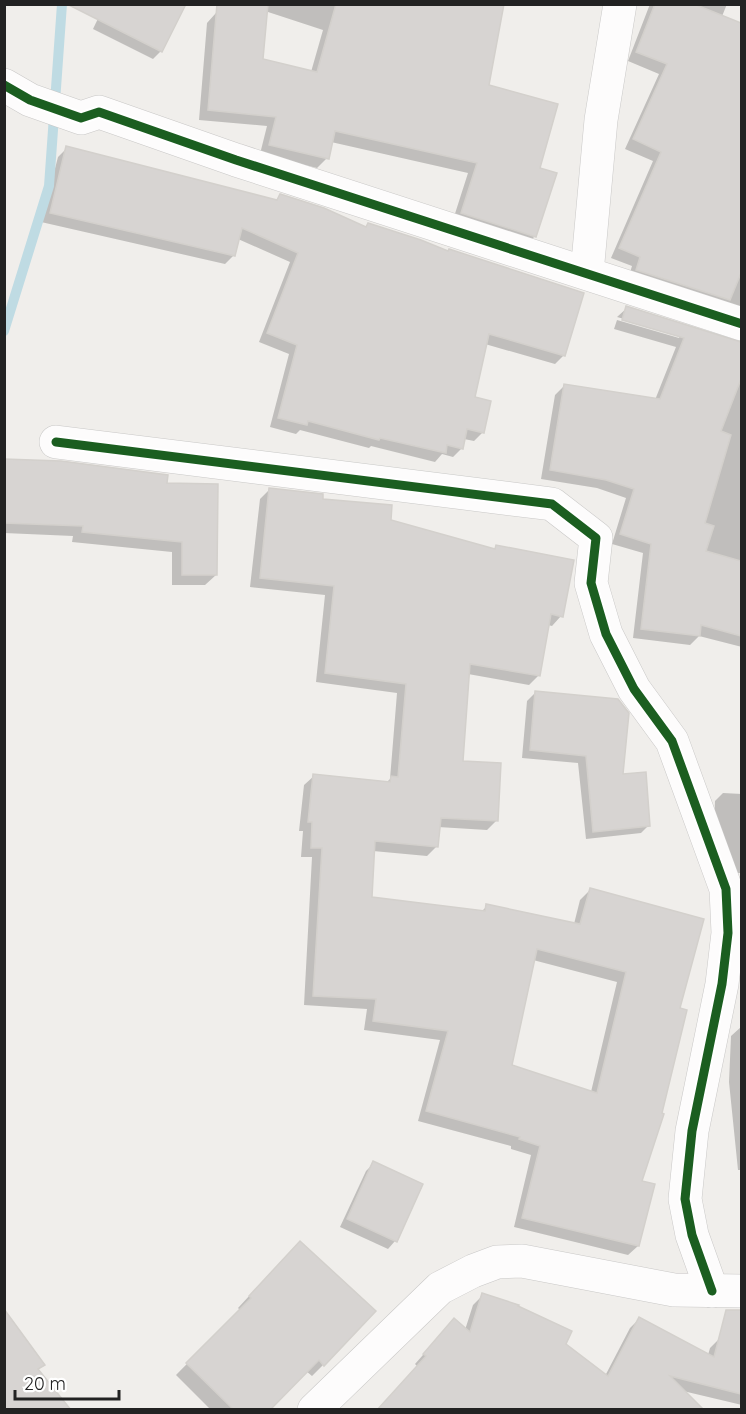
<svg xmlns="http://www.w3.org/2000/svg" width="746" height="1414" font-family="Quicksand,sans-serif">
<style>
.shadow{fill:#0003;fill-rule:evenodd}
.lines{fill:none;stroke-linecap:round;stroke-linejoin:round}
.stream{stroke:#bfdbe3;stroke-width:10}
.building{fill:#d7d4d2;stroke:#d3d0cc;stroke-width:1.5;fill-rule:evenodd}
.minor-casing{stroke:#c9c8c7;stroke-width:34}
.minor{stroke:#fdfcfc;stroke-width:33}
.cycleway-casing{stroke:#fff;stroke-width:13}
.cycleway{stroke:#1b5e20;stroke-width:9}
</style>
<rect width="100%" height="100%" fill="#f0eeeb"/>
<g class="shadow">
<path d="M105,4l56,47 -8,8 -60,-30z"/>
<path d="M224,4h279l-16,82 51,83 17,5 -21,63 -9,10 -73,-24 16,-50 -137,-31 -4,16 -10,10 -57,-14 7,-28 -68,-6 8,-97zM265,11l58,19 -12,42 -50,-12z"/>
<path d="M650,4h77l-34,84 49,17v212l-114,-38 4,-13 -21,-8 42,-97 -28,-12 34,-75 -31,-13z"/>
<path d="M67,148l208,53 5,-5 85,32 4,-4 195,131 -9,9 -70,-20 -12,54 10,34 -9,9 -10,-2 -2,9 -9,9 -11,-3 -7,8 -64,-16 -2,2 -69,-18 -4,4 -26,-7 19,-73 -30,-12 31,-80 -52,-23 -4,16 -9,9 -184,-42 17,-65z"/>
<path d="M627,308l115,36v303l-43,-11 -9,9 -57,-7 10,-85 -31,-9 14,-46 -29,-10 -56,-9 14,-84 9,-9 91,14 21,-53 -62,-18 3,-9 62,18 1,-3 -63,-18z"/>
<path d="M4,460l161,25 51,90 -11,10h-33v-33l-100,-10 1,-6 -69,-3z"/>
<path d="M270,489l51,11 172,50 4,-3 64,69 -9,10 -4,-1 -10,51 -9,9 -61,-11 -7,89 36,57 -10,10 -49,-3 -1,19 -10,10 -54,-5 -3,47 111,14 6,-6 87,18 6,-24 10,-10 89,119 -39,173 -2,64 -10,9 -114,-28 17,-72 -20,-6v-3l-93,-25 22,-81 -76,-10 3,-21 -63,-4 8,-148h-11l2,-26h-4l5,-46 10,-9 72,7 4,-4 7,-86 -81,-11 9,-87 -75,-8 10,-88zM533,960l84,22 -26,110 -81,-26z"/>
<path d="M535,693l86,83 28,49 -8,8 -55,6 -8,-76 -56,-5 5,-57z"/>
<path d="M723,793l19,1v79h-12l-16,-44 1,-28z"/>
<path d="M742,1020v150h-4l-9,-88 2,-46 10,-9z"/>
<path d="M374,1163l21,78 -7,8 -48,-22 26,-56z"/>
<path d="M288,1254l35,111 -11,11 -6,-5 -39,39h-56l-35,-35 64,-65 -2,-2z"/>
<path d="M483,1295l81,49 41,32 25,-48 9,-9 69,36 2,-7 10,-10 22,5v62l-59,-14 -265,-24 -3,-3 30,-34h20l8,-25z"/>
</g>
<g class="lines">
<path class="stream" d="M4,331l45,-145 13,-182"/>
</g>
<g class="building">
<path d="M67,4h119l-24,48z"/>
<path d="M217,4h51l-5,55 54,13 19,-68h168l-15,81 69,19 -18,64 17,5 -21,64 -75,-24 16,-50 -142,-32 -6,28 -60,-14 7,-28 -68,-7z"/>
<path d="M655,4h39l47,19v250l-11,27 -94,-30 4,-13 -21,-9 42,-96 -28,-13 34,-75 -31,-12z"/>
<path d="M66,146l211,54 3,-6 44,14 42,19 2,-4 53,17 27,11 1,-2 135,44 -19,63 -76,-22 -14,63 16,4 -7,32 -17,-4 -4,20 -16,-4 -1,8 -66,-15 -1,2 -71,-19 -1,4 -29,-7 19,-73 -30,-12 31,-80 -56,-25 -7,28 -185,-43z"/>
<path d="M626,306l115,36v37l-20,52 10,4 -26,88 9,3 -8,25 35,10v75l-40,-11 -1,11 -59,-7 10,-85 -31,-10 14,-45 -28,-9 -56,-10 14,-86 96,15 24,-61 -62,-18z"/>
<path d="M4,459l57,2 107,14 -1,8 51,1 -1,91h-35v-33l-100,-10 1,-6 -79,-3z"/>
<path d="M269,488l54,6v5l69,6 -1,15 104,29 1,-4 78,15 -11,57 -12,-3 -11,62 -70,-12 -7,97 38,2 -3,58 -57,-3 -3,29 -63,-6 -3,56 113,14 1,-7 94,20 10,-36 114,31 -24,89 7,2 -25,103 2,1 -22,67 13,3 -16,62 -117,-28 18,-72 -21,-7 1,-2 -94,-26 22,-80 -75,-10 3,-22 -63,-3 9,-148h-11l1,-26h-4l5,-48 77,8 1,-6 7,1 8,-93 -81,-11 9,-87 -74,-8zM537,949l89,23 -29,121 -85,-28z"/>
<path d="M535,691l83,8 11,14 -6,61 23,-2 4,54 -57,6 -7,-76 -56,-6z"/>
<path d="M373,1161l50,23 -26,58 -50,-23z"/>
<path d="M300,1241l76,70 -52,55 -5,-6 -49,50h-36l-48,-47 65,-65 -2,-2z"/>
<path d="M482,1293l37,12 -1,1 54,25 -6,13 42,32 31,-59 75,40 12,-47h15v84l-71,-18 34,34h-327l49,-54 -3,-2 31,-36 16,14z"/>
<path d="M4,1309l41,56 -7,4 33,41h-67z"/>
</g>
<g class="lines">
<g class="minor-casing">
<g id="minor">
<path d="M4,85l26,15 51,18 18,-6 137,48 506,164"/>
<path d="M587,273l14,-153 19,-116"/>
<path d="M56,442l496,62 44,34 -5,45 15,51 28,55 38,52 54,148 2,44 -6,51 -30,147 -7,68 7,36 20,56"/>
<path d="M314,1410l126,-122 33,-17 24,-9 25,-1 152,29 68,1"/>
</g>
</g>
<use href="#minor" class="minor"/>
<g class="cycleway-casing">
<g id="cycleway">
<path d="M4,85l26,15 51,18 18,-6 137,48 506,164"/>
<path d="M56,442l496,62 44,34 -5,45 15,51 28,55 38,52 54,148 2,44 -6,51 -30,147 -7,68 7,36 20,56"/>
</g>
</g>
<use href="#cycleway" class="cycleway"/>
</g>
<rect width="746" height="1414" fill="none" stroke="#222222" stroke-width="12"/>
<path d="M15 1390v9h104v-9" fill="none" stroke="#222222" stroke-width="3"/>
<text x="24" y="1390" font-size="18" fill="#222222" stroke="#ffffff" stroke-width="4.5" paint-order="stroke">20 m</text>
</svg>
